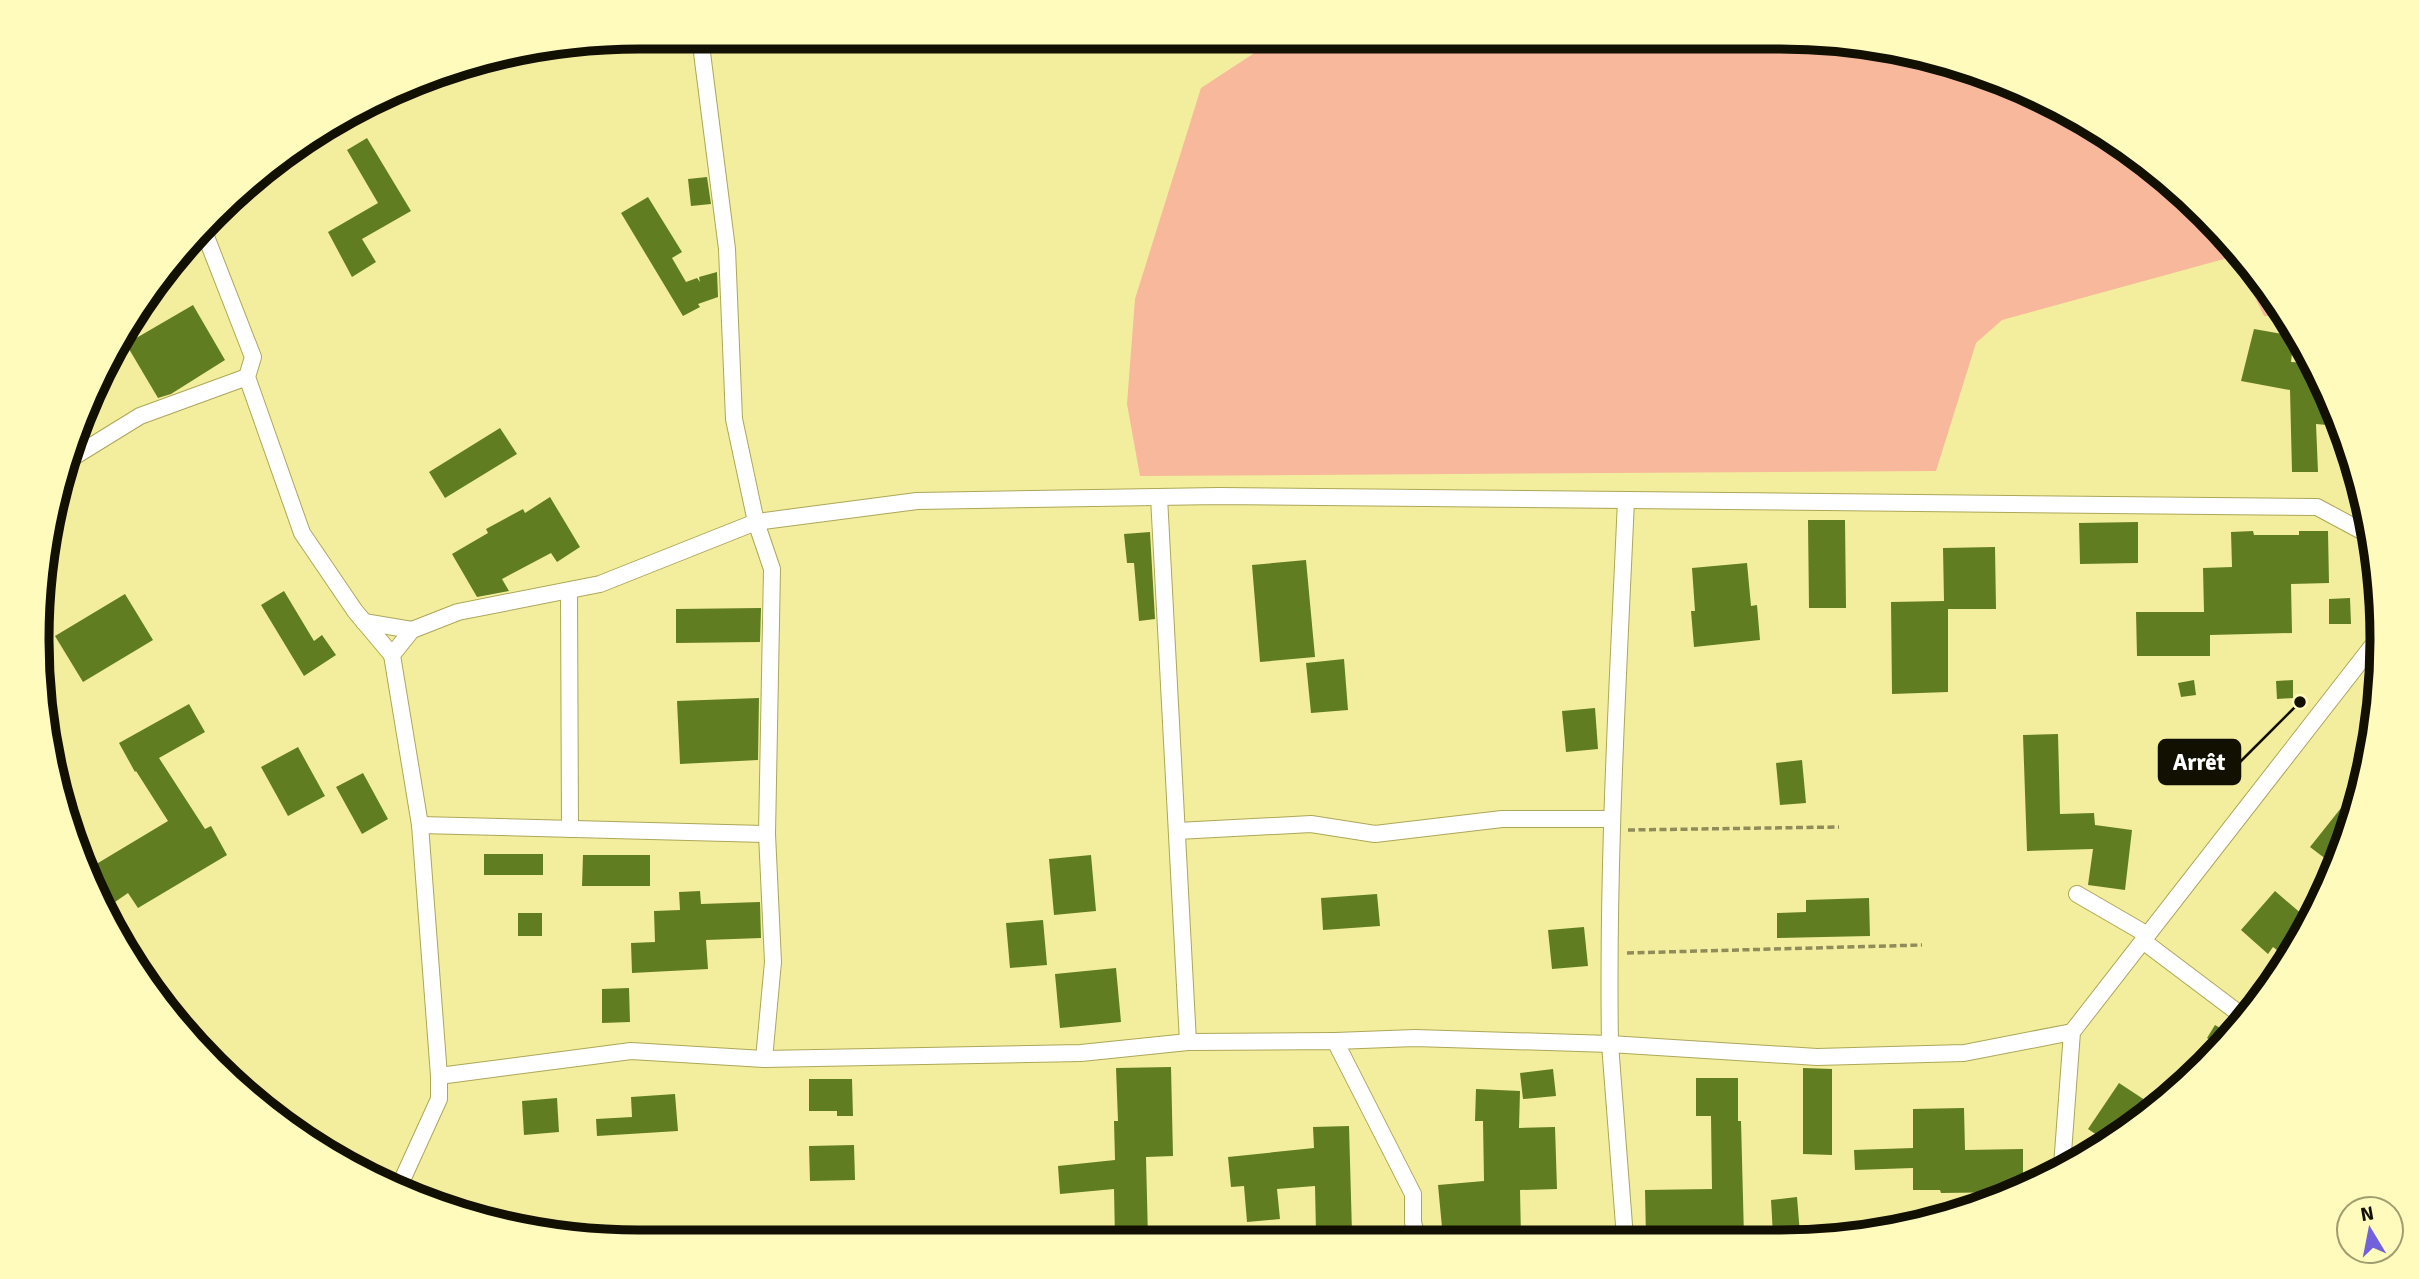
<svg xmlns="http://www.w3.org/2000/svg" width="2419" height="1279" font-family="Signika,sans-serif">
<style>
.green{fill:#f7b89b}
.building{fill:#617d21}
.lines{fill:none;stroke-linecap:round;stroke-linejoin:round}
.minor-casing{stroke:#aca759;stroke-width:18}
.path{stroke:#908c59;stroke-width:3.5;stroke-dasharray:7 3.5;stroke-linecap:butt}
.minor{stroke:#fff;stroke-width:16}
.rim{fill:none;stroke:#121000;stroke-width:9}
.leader{fill:none;stroke:#121000;stroke-width:2.5}
.callout-dot{fill:#121000;stroke:#fefbbc;stroke-width:2.5}
.callout{fill:#121000;stroke:#121000;stroke-width:2.5}
.callout-label{font-size:23px;text-anchor:middle;font-weight:bold;fill:#fff}
</style>
<rect width="100%" height="100%" fill="#f3ee9e"/>
<path class="green" d="M1279,37l540,1 117,19 110,42 101,63 86,80 53,74h-22l-29,-60 -233,64 -26,23 -40,128 -796,5 -13,-72 8,-105 66,-211z"/>
<g class="building">
<path d="M367,138l44,73 -49,28 14,23 -24,15 -24,-45 50,-29 -31,-53z"/>
<path d="M707,177l4,27 -20,2 -3,-27z"/>
<path d="M648,197l34,55 -10,6 14,24 11,-4 3,4 -1,-5 18,-5 1,25 -20,7 2,3 -17,9 -62,-103z"/>
<path d="M193,305l32,55 -54,34 -13,4 -32,-54z"/>
<path d="M2254,329l40,7 -3,26 22,1 14,32v30l-11,-1 2,48h-26l-2,-82 -49,-9z"/>
<path d="M500,428l17,26 -72,44 -16,-26z"/>
<path d="M550,497l30,50 -23,15 -6,-9 -49,26 7,12 -32,6 -25,-43 36,-21 -2,-4 37,-20 2,4z"/>
<path d="M1808,520h37l1,88h-37z"/>
<path d="M2138,522v41l-58,1 -1,-41z"/>
<path d="M2253,531l1,4h45v-4h29l1,52 -38,1 1,49 -82,2v21h-73l-1,-44h68l-1,-44 29,-1 -1,-35z"/>
<path d="M1150,532l5,87 -16,2 -5,-58h-7l-3,-29z"/>
<path d="M1995,547l1,62h-48v83l-56,2 -1,-92 53,-1 -1,-53z"/>
<path d="M1306,560l9,97 -55,5 -8,-97z"/>
<path d="M1747,563l4,43 6,-1 3,35 -66,7 -3,-36h4l-3,-43z"/>
<path d="M284,591l30,50 8,-6 14,20 -32,21 -43,-71z"/>
<path d="M125,594l28,46 -70,42 -28,-46z"/>
<path d="M2350,598l1,26h-22v-25z"/>
<path d="M761,608l-1,34 -84,1v-34z"/>
<path d="M1344,659l4,51 -37,3 -5,-50z"/>
<path d="M2194,680l2,15 -15,2 -3,-14z"/>
<path d="M2293,680v18l-16,1 -1,-18z"/>
<path d="M759,698l-1,62 -78,4 -3,-63z"/>
<path d="M189,704l16,28 -46,26 46,71 6,-3 16,29 -89,53 -10,-15 -13,9 -22,-36 75,-45 -32,-50 -1,1 -16,-29z"/>
<path d="M1595,708l3,41 -32,3 -4,-41z"/>
<path d="M2058,734l2,80 34,-1 1,12 37,5 -7,60 -37,-5 5,-36 -66,2 -4,-116z"/>
<path d="M298,747l27,49 -37,20 -27,-49z"/>
<path d="M1802,760l4,43 -26,2 -4,-42z"/>
<path d="M363,773l25,46 -26,15 -26,-47z"/>
<path d="M2345,803l11,8 -21,55 -25,-19z"/>
<rect x="484" y="854" width="59" height="21"/>
<path d="M583,855h67v31h-68z"/>
<path d="M1091,855l5,56 -42,4 -5,-56z"/>
<path d="M700,891l1,13 59,-2 1,36 -55,2 2,29 -76,4 -1,-30 24,-1 -1,-31 26,-1 -1,-18z"/>
<path d="M2275,891l35,30 -24,36 -13,-10 -5,7 -27,-24z"/>
<path d="M1377,894l3,32 -57,4 -2,-32z"/>
<path d="M1869,898l1,38 -93,2v-25l29,-1v-12z"/>
<rect x="518" y="913" width="24" height="23"/>
<path d="M1043,920l4,45 -37,3 -4,-45z"/>
<path d="M1584,927l4,39 -36,3 -4,-39z"/>
<path d="M1116,968l5,54 -61,6 -5,-54z"/>
<path d="M629,988l1,34 -28,1v-34z"/>
<path d="M2215,1025l14,8 -8,13 -14,-8z"/>
<path d="M1171,1067l2,89 -27,1 2,82h-33l-1,-50 -54,5 -2,-28 57,-6 -1,-39h4l-2,-53z"/>
<path d="M1803,1068l29,1v86l-29,-1z"/>
<path d="M1553,1069l3,27 -33,3 -3,-26z"/>
<path d="M1696,1078h42v43h3l3,116 -98,1 -1,-48 67,-1 -1,-73h-15z"/>
<path d="M809,1079h43l1,37h-16v-5h-28z"/>
<path d="M2119,1083l38,25 -11,10 -40,23 -18,-12z"/>
<path d="M1476,1089l44,2 -1,37 36,-1 2,62 -37,1 1,48h-78l-5,-53 46,-4 -1,-60h-8z"/>
<path d="M675,1094l3,37 -81,5 -1,-17 36,-2 -1,-20z"/>
<path d="M557,1098l2,34 -35,3 -2,-34z"/>
<path d="M1964,1108l1,42 58,-1v40l-5,3 -77,1 -1,-3h-27v-22l-58,2 -1,-20 59,-2v-39z"/>
<path d="M1349,1126l3,107h-36l-1,-47 -38,3 3,30 -33,3 -3,-36 -13,1 -3,-30 86,-9 -1,-21z"/>
<path d="M854,1145l1,35 -45,1 -1,-35z"/>
<path d="M1797,1197l3,37 -27,1 -2,-35z"/>
</g>
<g class="lines">
<g class="minor-casing">
<g id="minor">
<path d="M700,37l27,212 7,170 22,103 16,47 -5,265 6,128 -9,97"/>
<path d="M205,234l48,123 -6,20 55,156 53,78 37,44"/>
<path d="M67,461l73,-45 107,-39"/>
<path d="M1159,497l29,545"/>
<path d="M569,591l1,238"/>
<path d="M364,622l48,8"/>
<path d="M420,825l347,9"/>
<path d="M1177,831l134,-7 64,10 127,-15h110"/>
<path d="M2077,894l69,40 -3,7 102,77"/>
<path d="M1335,1041l80,-3 195,6c-3,-181 8,-363 16,-544"/>
<path d="M439,1076l192,-25 133,8 317,-6 107,-11 147,-1 78,153v28l4,16"/>
<path d="M2062,1166l10,-134 308,-396"/>
<path d="M398,1189l41,-90v-23l-19,-251 -28,-170 20,-25 46,-18 142,-28 156,-62 161,-21 302,-5 1098,11 54,29"/>
<path d="M1625,1238l-15,-194 207,13 147,-4 108,-21"/>
</g>
</g>
<g class="path">
<path d="M1628,830l211,-3"/>
<path d="M1627,953l295,-8"/>
</g>
<use href="#minor" class="minor"/>
</g>
<path d="M0 0H2419V1279H0ZM639 49H1780A590 590 0 0 1 2370 639V640A590 590 0 0 1 1780 1230H639A590 590 0 0 1 49 640V639A590 590 0 0 1 639 49Z" fill="#fefbbc" fill-rule="evenodd"/>
<path class="rim" d="M639 49H1780A590 590 0 0 1 2370 639V640A590 590 0 0 1 1780 1230H639A590 590 0 0 1 49 640V639A590 590 0 0 1 639 49Z"/>
<path class="leader" d="M2300 702L2240 762"/>
<circle class="callout-dot" cx="2300" cy="702" r="7"/>
<rect class="callout" x="2159" y="740" width="81" height="44" rx="7"/>
<g class="callout-label">
<text x="2199" y="770">Arrêt</text>
</g>
<g transform="translate(2370 1230) rotate(350)"><circle r="33" fill="#fefbbc" stroke="#a09d71" stroke-width="2"/>
<path d="M0-5L12 26L0 18L-12 26Z" fill="#7161db"/>
<text y="-10" font-size="19" font-weight="bold" text-anchor="middle" fill="#121000">N</text>
</g>
</svg>
